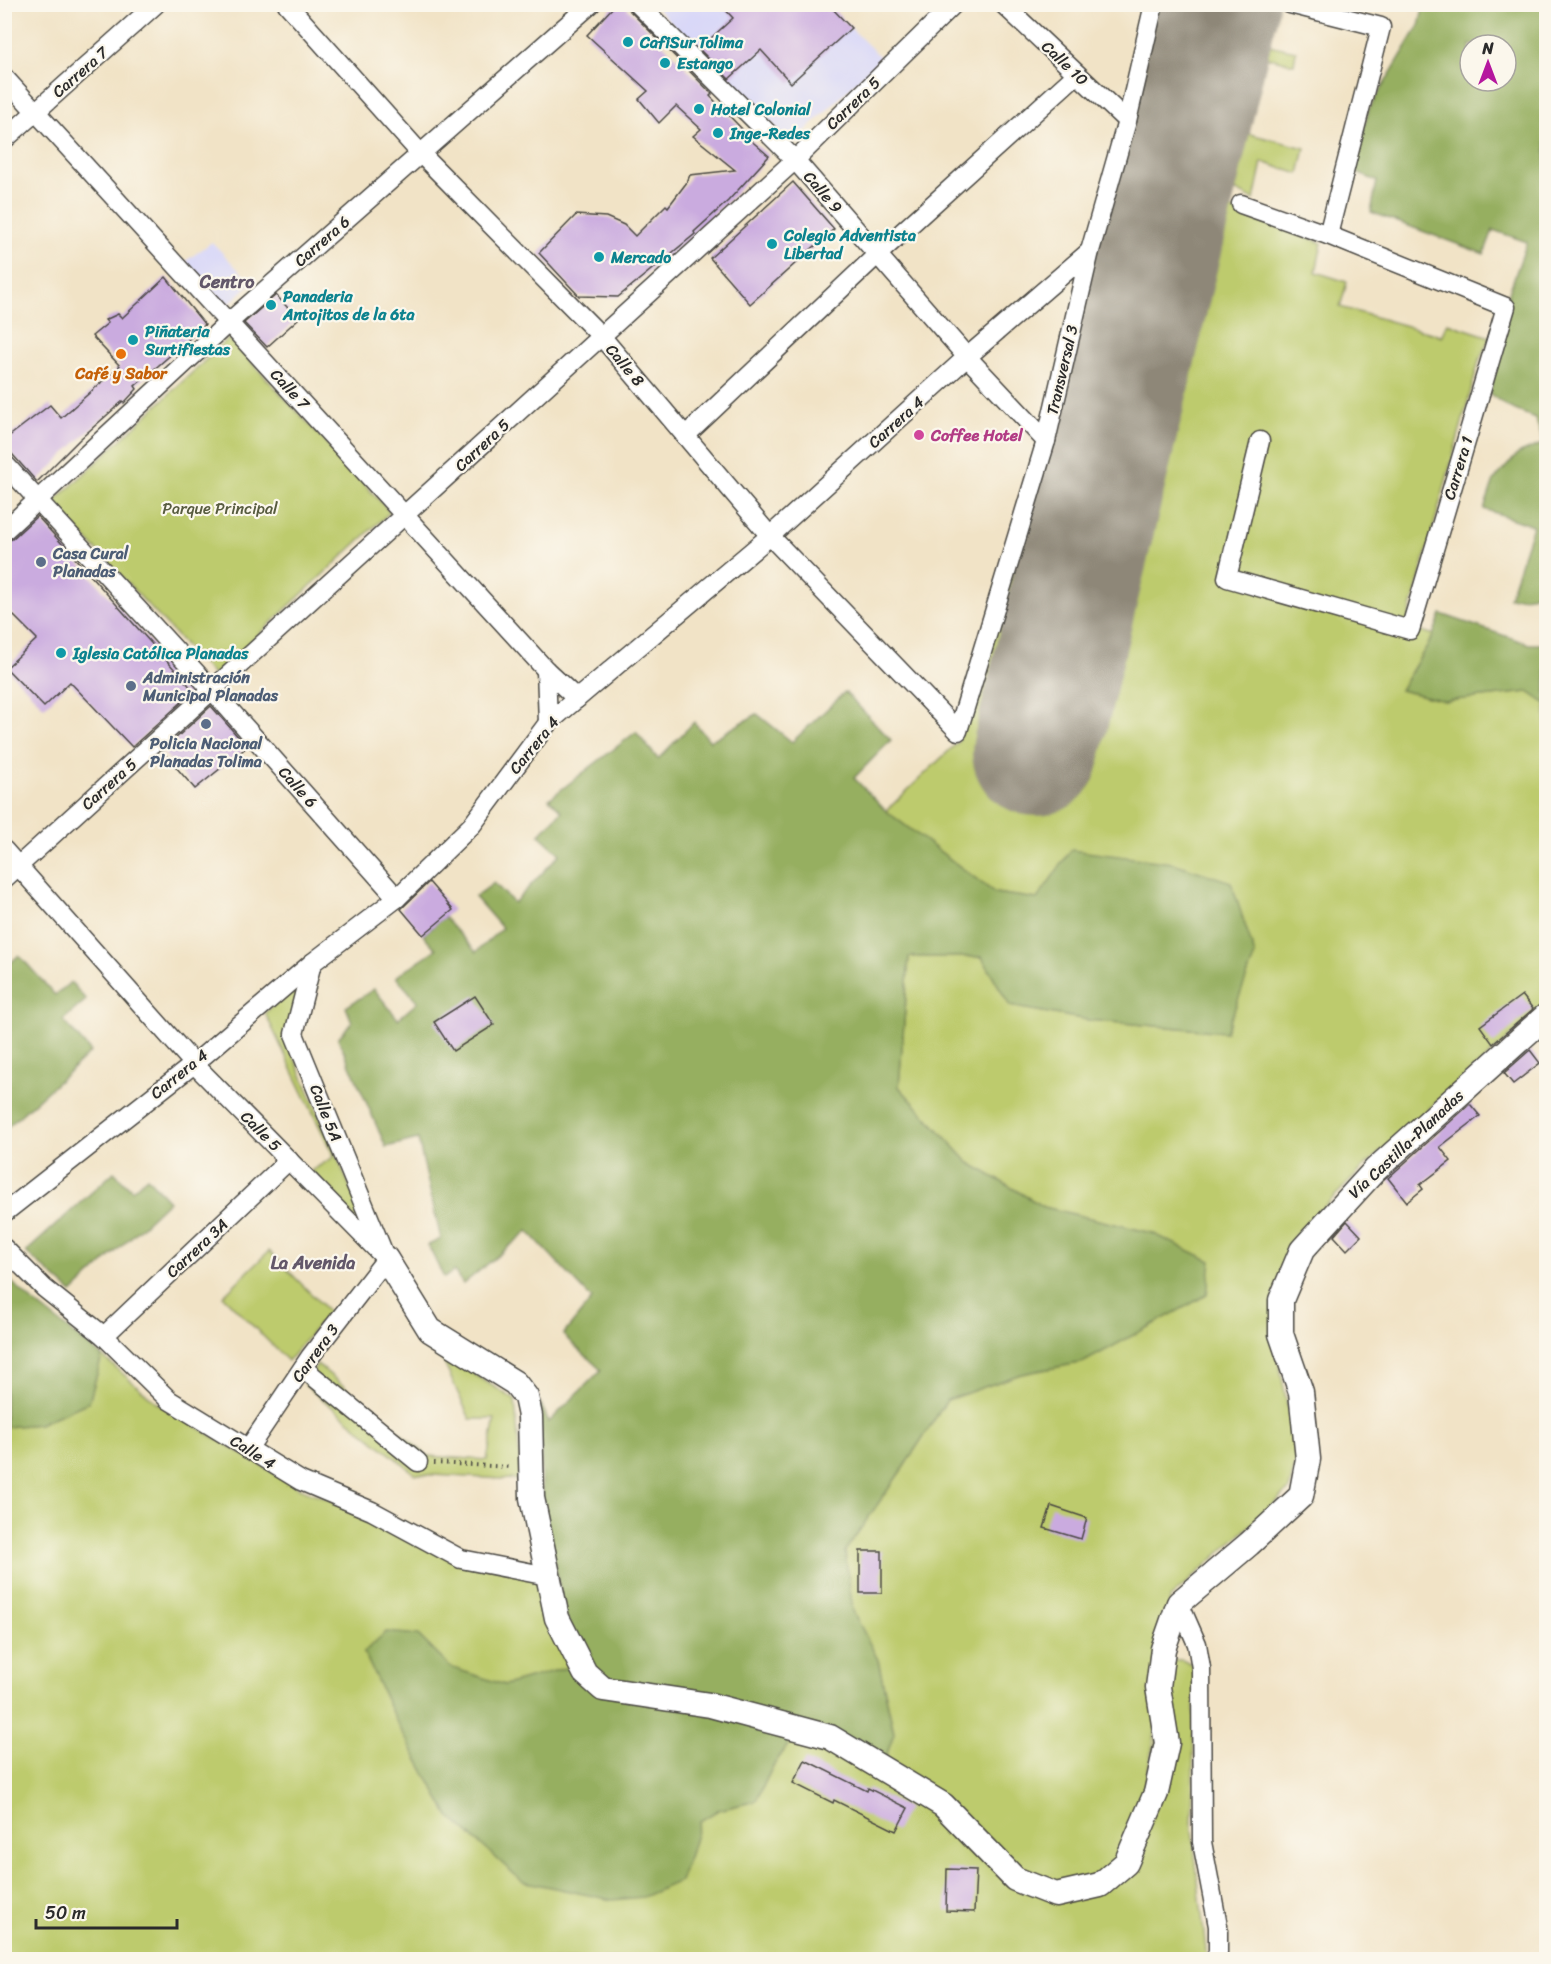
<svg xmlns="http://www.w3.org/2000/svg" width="1551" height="1964" font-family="Sriracha,sans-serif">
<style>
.built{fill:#d8d7f8}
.green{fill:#bdcb6d;stroke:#747b4c;stroke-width:1.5}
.forest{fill:#96af60;stroke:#606d46;stroke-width:1.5;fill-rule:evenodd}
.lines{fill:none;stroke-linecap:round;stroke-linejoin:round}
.runway{stroke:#8e8778;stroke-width:128}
.building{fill:#caabdf}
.minor-casing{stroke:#494742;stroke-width:21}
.major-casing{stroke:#494742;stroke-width:27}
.path{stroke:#494742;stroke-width:4;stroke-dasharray:1.5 4.5;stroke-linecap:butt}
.minor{stroke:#fff;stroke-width:18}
.major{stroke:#fff;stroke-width:24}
.culture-dot{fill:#0f9aa8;stroke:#fbf7ec;stroke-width:2}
.food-dot{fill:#e8710a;stroke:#fbf7ec;stroke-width:2}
.hotel-dot{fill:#d1479c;stroke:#fbf7ec;stroke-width:2}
.service-dot{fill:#5c6f8a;stroke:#fbf7ec;stroke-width:2}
.labels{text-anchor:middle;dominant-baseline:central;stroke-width:4.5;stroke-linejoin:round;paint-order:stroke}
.culture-label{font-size:16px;font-weight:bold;fill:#0d838f;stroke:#fbf7ec;text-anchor:start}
.street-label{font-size:16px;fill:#2b2b2b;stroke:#fbf7ec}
.food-label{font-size:16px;font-weight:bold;fill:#c56008;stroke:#fbf7ec}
.hotel-label{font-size:16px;font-weight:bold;fill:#b23c85;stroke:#fbf7ec;text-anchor:start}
.park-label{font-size:16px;fill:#575b3f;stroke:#fbf7ec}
.service-label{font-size:16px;font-weight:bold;fill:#4e5e75;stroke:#fbf7ec;text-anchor:start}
.neighbourhood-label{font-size:18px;font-weight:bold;fill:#63586a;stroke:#fbf7ec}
</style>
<rect width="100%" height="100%" fill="#fbf7ec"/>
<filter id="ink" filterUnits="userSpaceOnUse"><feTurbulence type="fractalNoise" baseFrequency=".0167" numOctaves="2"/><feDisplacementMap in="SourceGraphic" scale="12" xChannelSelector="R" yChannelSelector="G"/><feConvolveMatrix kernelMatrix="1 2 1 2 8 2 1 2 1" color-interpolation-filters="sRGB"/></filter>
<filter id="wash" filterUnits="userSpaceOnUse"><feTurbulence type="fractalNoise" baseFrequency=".008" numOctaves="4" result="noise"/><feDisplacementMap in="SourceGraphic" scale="24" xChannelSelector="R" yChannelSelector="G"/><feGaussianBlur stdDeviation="1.35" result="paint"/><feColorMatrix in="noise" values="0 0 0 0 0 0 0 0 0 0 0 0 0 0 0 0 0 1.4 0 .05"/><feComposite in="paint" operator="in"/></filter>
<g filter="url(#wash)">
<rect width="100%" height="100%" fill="#f1e3c6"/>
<g class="built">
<path d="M654,5h174l53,53 -89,86z"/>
<path d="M212,242l39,41 -25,24 -40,-46z"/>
</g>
<g class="green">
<path d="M1158,5h115l-9,39 32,7 -2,13 -41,-10 -19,76 71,18 -6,26 -37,-12 -8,38 -23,-12 -6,19 97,36 -6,29 31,10 -7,25 102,29 5,-13 43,14 -11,24 -72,262 6,5 21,7 -34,55 45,11 83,-9 18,12v301l-175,155 -78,78 -17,58 -2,40 23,121 -8,33 -119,108 -16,141 -9,46 -28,72 -18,19 -41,7 -39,-13 -135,-107 10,-31 -16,-72 -25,-48 -9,-61 59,-83 44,-68 74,-26 63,-12 68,-129 -108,-26 -76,-45 -69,-75 10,-130h73l28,49 78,14 138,12 -189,-133 -42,-6 -109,-82 72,-69 95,-297z"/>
<path d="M229,338l161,174 -176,164 -161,-173z"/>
<path d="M303,977l-17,61 85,198 -60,-65 23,-14 -69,-144z"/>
<path d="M269,1251l60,61 -41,49 -65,-65z"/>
<path d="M439,1352l76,48 6,80 -106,-6 -110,-89 12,-21 111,92 59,4 8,-41h-25z"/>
<path d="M102,1356l55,47 142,85 239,91 34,87 -66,19 -142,-33 31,67 54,97 230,65 11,-27 10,-34 18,-10 38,-9 17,-35 22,-31 34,12 106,62 120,92 78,-36 39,-205h10l10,5 3,10 -3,154 15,130 -1202,1v-533l34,-3 50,-22z"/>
</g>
<g class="forest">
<path d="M1424,5h122v584l-15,7 -22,2 24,-72 -49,-17 10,-29 24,-26 26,-11 -9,-25 -27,-11 -18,-13 18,-99 19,-53 -34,-12 -9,24 -113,-42 6,-31 -25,-10 17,-62 50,-83zM1470,45h36v36h-36z"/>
<path d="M1441,614l88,30h17v60l-18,-12 -83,9 -45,-11 32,-52z"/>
<path d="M845,692l46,48 -37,38 32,33 109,82 42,6 34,-49 102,13 58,19 24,73 -29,77 -138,-12 -78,-14 -28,-49h-73l-10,130 69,75 76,45 108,26 59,28 -4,34 -123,67 -63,12 -74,26 -44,68 -58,83 8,60 25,49 16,73 -10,30 -278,-82 -14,-14 -28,-54 -22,-117 -2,-94 9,20 52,-52 -38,-35 29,-36 -64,-68 -65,53 -9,-13 -10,7 -16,-33 13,-6 -23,-100 -32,8 -48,-109 14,-16 -6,-15 28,-18 24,30 20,-17 -22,-25 40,-28 -13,-14 21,-18 32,35 26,-24 -27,-31 19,-14 20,20 46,-49 -21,-19 23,-24 -13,-12 87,-67 22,27 36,-37 16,19 47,-27 35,28z"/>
<path d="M19,955l36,40 16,-13 15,18 -23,20 28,32 -86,77v-161z"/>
<path d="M114,1172l18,18 15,-13 22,24 -97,92 -46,-41z"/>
<path d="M5,1276l26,24 71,56 -13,46 -50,22 -34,3z"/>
<path d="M386,1632l32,3 32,32 55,18 67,-19 134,48 89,21 -22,31 -17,35 -38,9 -18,11 -10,33 -10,27 -37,16 -31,3 -90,-19 -73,-65 -54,-97 -31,-67z"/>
</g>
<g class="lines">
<path class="runway" d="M1036,752l179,-748"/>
</g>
<g id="blocks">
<g class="building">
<path d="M616,4h7l89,90 -2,2 32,33 -2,2 29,25 -41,45 -34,31 1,2 -77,63 -39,-1 -40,-43 37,-38 30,2 18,8 11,11 31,-31 2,2 19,-25 3,-7 45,-5 -42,-34 8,-7 -25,-23 -17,17 -20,-24 9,-8 -61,-56z"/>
<path d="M720,4h108l23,24 -60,55 -30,-33 -32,29 -30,-30 34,-31z"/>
<path d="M793,182l41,47 -84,75 -40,-46z"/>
<path d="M166,277l39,48 -70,61 2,3 -13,14 -1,-2 -43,38 -43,43 -33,-37v-5l46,-35 11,13 59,-52 -28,-30 16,-13 -3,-3 13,-6 4,4z"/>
<path d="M276,295l22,24 -31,28 -23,-24z"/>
<path d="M37,516l157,175 -62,56 -62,-65 -26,25 -38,-39 31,-29 -33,-33v-64l8,-3z"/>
<path d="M211,706l36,41 -52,42 -33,-38z"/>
<path d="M429,882l24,28 -30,25 -22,-26z"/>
<path d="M1522,995l11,14 -40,35 -13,-18z"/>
<path d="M475,996l19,29 -41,26 -19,-29z"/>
<path d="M1530,1050l10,13 -27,21 -9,-11z"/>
<path d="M1470,1104l10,12 -40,31 11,14 -31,24 3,4 -16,13 -19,-24z"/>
<path d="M1347,1221l14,15 -14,14 -13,-14z"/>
<path d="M1051,1506l36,12 -6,21 -37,-11z"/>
<rect x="860" y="1551" width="22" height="42"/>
<path d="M805,1760l62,31 1,-3 40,20 -12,23 -62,-31 -1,3 -40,-20z"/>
<path d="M947,1869l29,1 -2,42 -28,-1z"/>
</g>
</g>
</g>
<g filter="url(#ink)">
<use href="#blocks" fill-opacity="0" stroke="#494742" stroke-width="1.5"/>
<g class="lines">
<g class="minor-casing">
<g id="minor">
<path d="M287,4l134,150 180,182 169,200 188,195 88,-290 44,-190 37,-130 27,-117"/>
<path d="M638,4l157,156 172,197 79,84"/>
<path d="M1003,4l124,117"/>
<path d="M1290,4l91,23 -53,208"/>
<path d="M4,77l542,593 31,29"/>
<path d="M4,140l152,-136"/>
<path d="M1241,204l87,31 178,72 -96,323 -183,-52 33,-137"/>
<path d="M685,436l193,-182 199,-180"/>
<path d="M4,463l208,227 185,208"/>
<path d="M4,531l225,-209 362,-318"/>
<path d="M546,670l2,53"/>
<path d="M4,850l190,214 192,195"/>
<path d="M4,879l791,-719 159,-156"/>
<path d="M312,963l-18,71 88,215"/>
<path d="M4,1213l190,-149 118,-101 85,-65 75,-73 76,-102 222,-187 197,-179 123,-106"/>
<path d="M4,1248l40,40 60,48 65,64 132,81 71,30 89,48 87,17"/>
<path d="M104,1336l185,-176"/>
<path d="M303,1368l115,94"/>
<path d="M248,1449l62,-92 76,-98"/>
<path d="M1179,1603l18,41 4,24 1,174 16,84v26l-3,8"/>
</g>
</g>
<g class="major-casing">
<path id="major" d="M386,1259l44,71 85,53 11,14 4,19 2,82 25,120 28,55 18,16 107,16 120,32 113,68 72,74 41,16 44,-10 26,-22 30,-70 11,-50 -9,-56 5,-38 16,-46 70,-59 52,-48 7,-37 -7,-67 -20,-58v-34l21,-50 73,-80 171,-154"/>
</g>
<path class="path" d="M434,1463l77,4"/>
<use href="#minor" class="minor"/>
<use href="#major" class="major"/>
</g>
</g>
<g class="culture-dot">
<circle cx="628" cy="42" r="6"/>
<circle cx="665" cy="63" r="6"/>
<circle cx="699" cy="109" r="6"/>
<circle cx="718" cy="133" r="6"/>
<circle cx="772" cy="244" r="6"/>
<circle cx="599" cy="257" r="6"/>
<circle cx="271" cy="305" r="6"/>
<circle cx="133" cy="340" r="6"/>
<circle cx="61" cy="653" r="6"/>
</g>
<circle class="food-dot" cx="121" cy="354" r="6"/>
<circle class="hotel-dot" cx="919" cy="435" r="6"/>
<g class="service-dot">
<circle cx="41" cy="562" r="6"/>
<circle cx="131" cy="686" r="6"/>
<circle cx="206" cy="724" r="6"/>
</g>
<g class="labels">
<g class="culture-label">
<text x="640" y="42">CafiSur Tolima</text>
<text x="677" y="63">Estango</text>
<text x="711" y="109">Hotel Colonial</text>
<text x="730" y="133">Inge-Redes</text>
<text x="784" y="235">Colegio Adventista<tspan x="784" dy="18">Libertad</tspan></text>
<text x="611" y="257">Mercado</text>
<text x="283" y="296">Panaderia<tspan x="283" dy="18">Antojitos de la 6ta</tspan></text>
<text x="145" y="331">Piñateria<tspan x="145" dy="18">Surtifiestas</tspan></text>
<text x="73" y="653">Iglesia Católica Planadas</text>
</g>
<g class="street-label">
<text transform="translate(1065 63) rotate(43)">Calle 10</text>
<text transform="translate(80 72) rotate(-41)">Carrera 7</text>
<text transform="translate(853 103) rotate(-44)">Carrera 5</text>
<text transform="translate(823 192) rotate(49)">Calle 9</text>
<text transform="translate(322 241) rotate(-41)">Carrera 6</text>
<text transform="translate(625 365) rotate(50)">Calle 8</text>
<text transform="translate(1062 370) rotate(-77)">Transversal 3</text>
<text transform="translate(290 389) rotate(47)">Calle 7</text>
<text transform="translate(896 422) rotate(-42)">Carrera 4</text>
<text transform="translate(482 445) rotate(-43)">Carrera 5</text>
<text transform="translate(1458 468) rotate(-73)">Carrera 1</text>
<text transform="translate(534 745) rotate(-51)">Carrera 4</text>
<text transform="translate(109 784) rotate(-42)">Carrera 5</text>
<text transform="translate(298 787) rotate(48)">Calle 6</text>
<text transform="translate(179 1074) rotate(-39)">Carrera 4</text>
<text transform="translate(326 1113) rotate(68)">Calle 5A</text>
<text transform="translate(261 1131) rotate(45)">Calle 5</text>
<text transform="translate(1406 1144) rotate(-43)">Vía Castilla-Planadas</text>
<text transform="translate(197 1248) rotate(-43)">Carrera 3A</text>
<text transform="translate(315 1353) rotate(-54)">Carrera 3</text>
<text transform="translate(253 1452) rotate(32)">Calle 4</text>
</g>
<g class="food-label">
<text x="121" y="373">Café y Sabor</text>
</g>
<g class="hotel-label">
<text x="931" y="435">Coffee Hotel</text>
</g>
<g class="park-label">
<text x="220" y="508">Parque Principal</text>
</g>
<g class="service-label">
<text x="53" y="553">Casa Cural<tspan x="53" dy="18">Planadas</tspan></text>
<text x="143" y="677">Administración<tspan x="143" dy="18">Municipal Planadas</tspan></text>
<text x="206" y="743" text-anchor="middle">Policia Nacional<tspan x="206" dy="18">Planadas Tolima</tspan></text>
</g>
<g class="neighbourhood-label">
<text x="227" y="282">Centro</text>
<text x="313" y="1263">La Avenida</text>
</g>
</g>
<rect width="1551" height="1964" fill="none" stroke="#fbf7ec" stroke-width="24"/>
<g transform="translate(1488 63)"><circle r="28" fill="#fbf7ec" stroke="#a8a59f" stroke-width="1.5"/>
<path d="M0-4.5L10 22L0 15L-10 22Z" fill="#b5179e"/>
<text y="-9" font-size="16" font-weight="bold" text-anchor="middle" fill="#2b2b2b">N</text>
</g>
<path d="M36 1919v9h141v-9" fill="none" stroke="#2b2b2b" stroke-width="3"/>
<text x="45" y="1919" font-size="18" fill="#2b2b2b" stroke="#fbf7ec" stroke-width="4.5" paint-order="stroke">50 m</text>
</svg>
